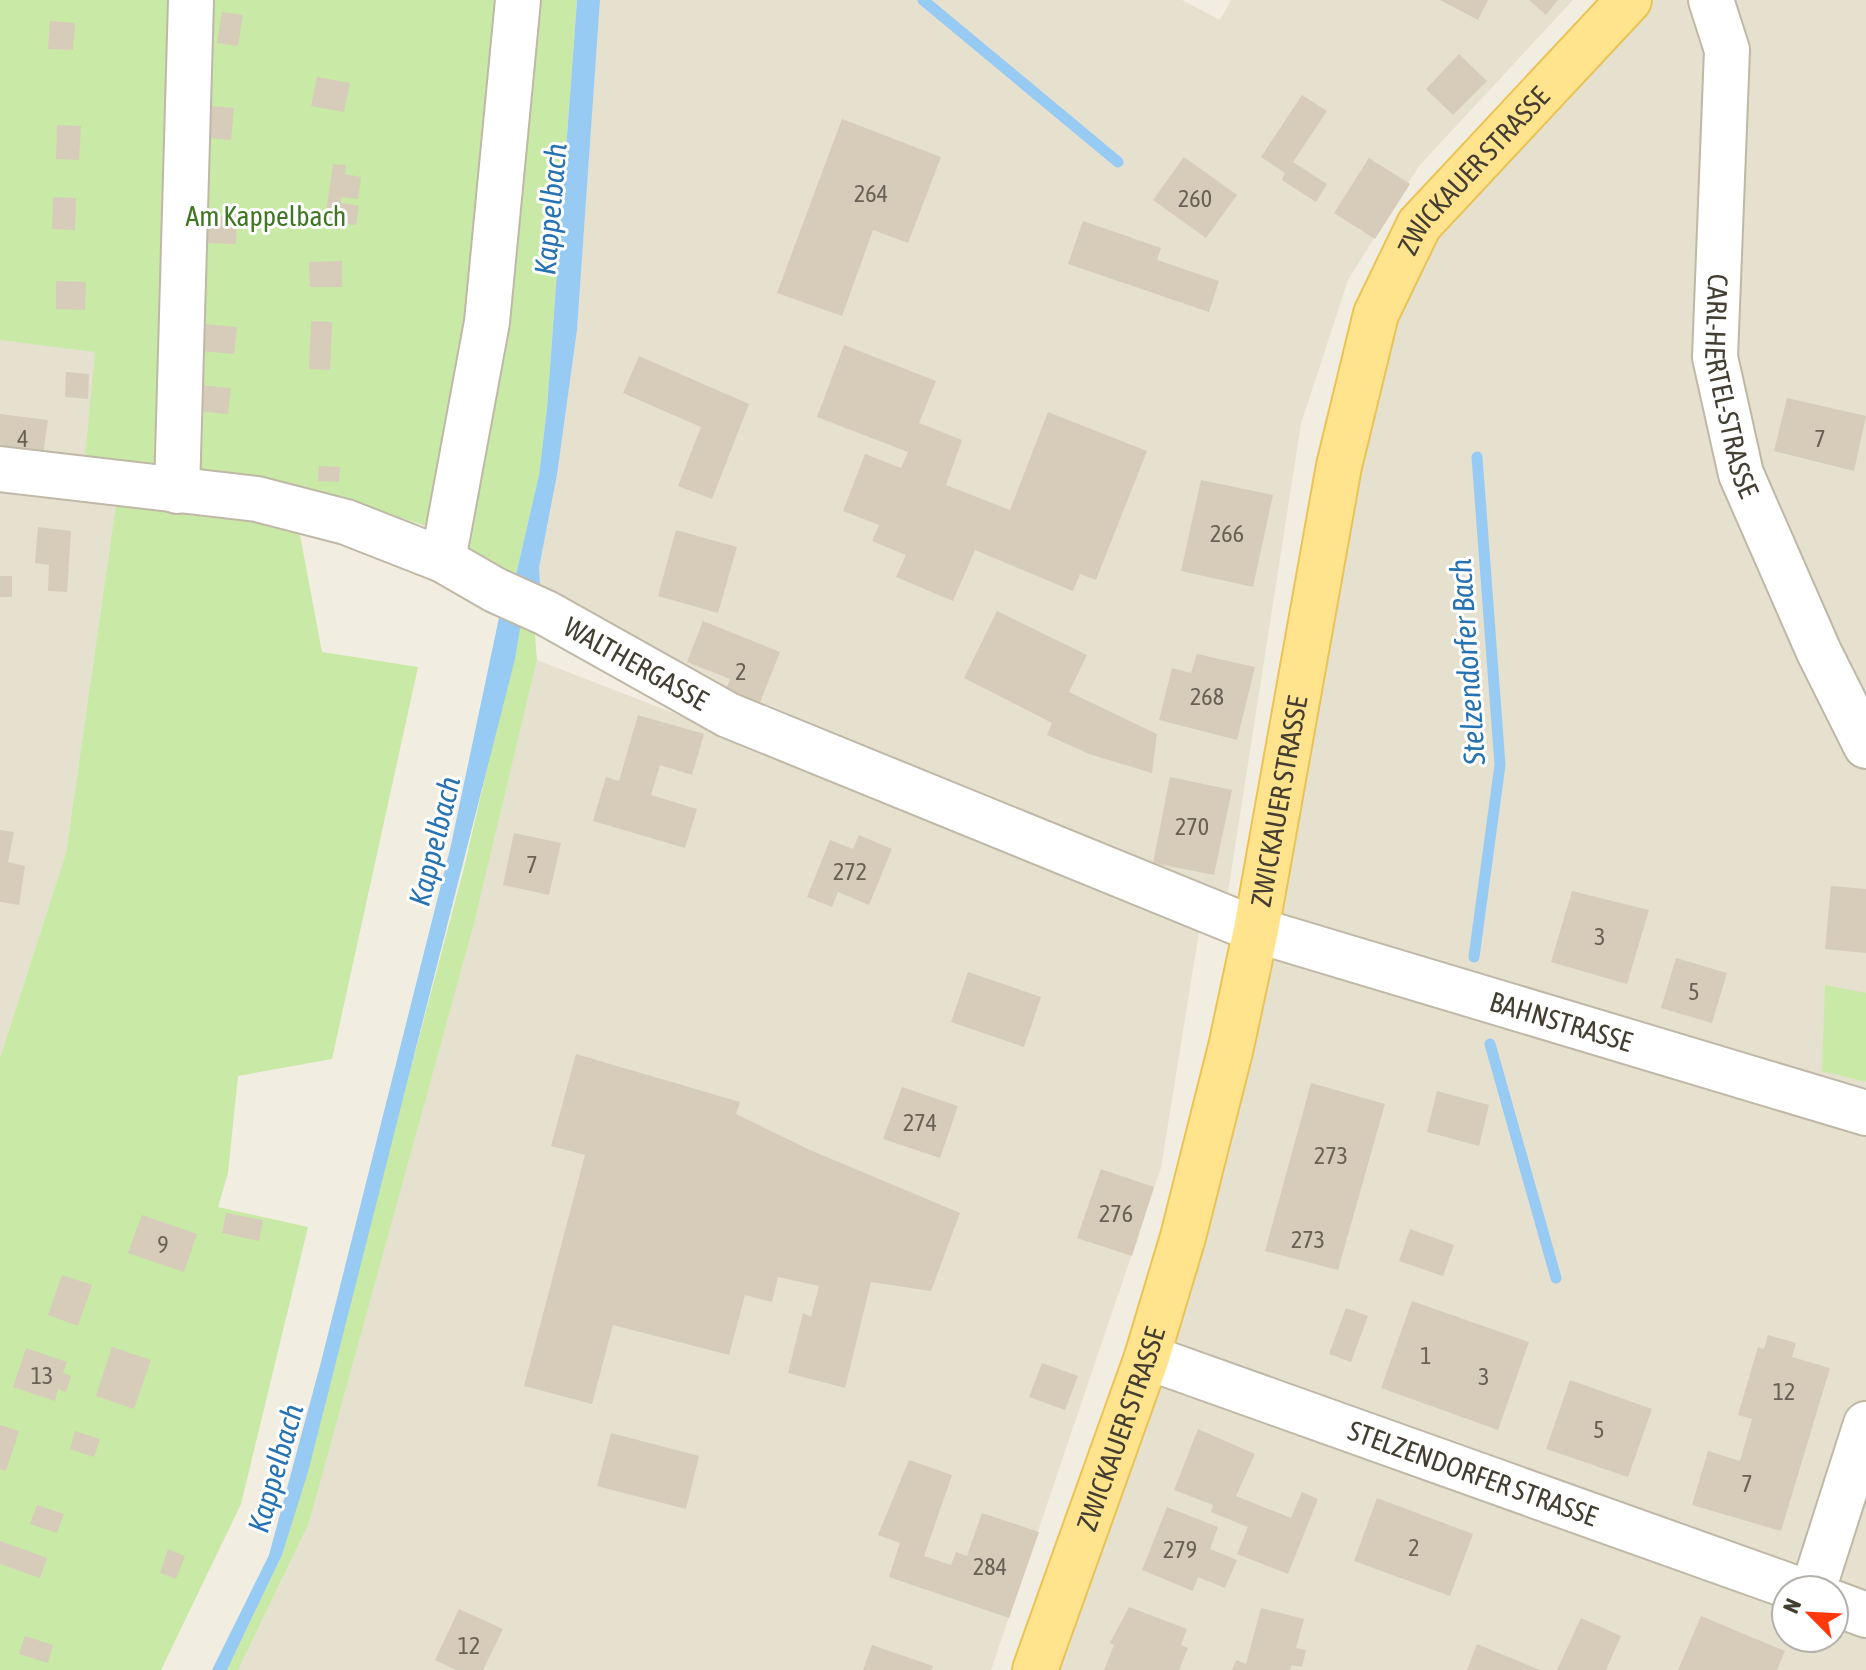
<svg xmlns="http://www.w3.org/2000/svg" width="1866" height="1670" font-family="'Asap Condensed',sans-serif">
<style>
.residential{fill:#e6e0cf;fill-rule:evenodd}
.green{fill:#c9e9a6}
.water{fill:#98cbf4}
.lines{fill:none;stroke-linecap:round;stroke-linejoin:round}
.stream{stroke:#98cbf4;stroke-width:11}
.building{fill:#d7ccb9}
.minor-casing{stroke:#c0b8a6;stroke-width:48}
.major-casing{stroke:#eac357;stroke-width:48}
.minor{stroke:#fff;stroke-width:44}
.major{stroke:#ffe38d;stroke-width:44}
.labels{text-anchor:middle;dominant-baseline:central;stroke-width:6;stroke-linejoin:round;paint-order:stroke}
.number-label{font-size:24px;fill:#686154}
.street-label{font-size:28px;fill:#433d32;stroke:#fff}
.park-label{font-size:28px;fill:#3f7723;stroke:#fff}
.water-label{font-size:30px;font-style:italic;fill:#2672b3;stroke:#fff}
</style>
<rect width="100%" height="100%" fill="#f2ede1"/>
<g class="residential">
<path d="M600,0h582l38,20 11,-20h342l-154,166 -71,114 -47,144 -73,468 -95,-23 -422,-177 -170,-96 -2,-28 18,-93 20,-145z"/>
<path d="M1645,0h221v1670h-819l121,-327 57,-174 26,-119 133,-724 42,-95zM1786,1590h48v48h-48z"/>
<path d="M0,340l96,11 -12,118 32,35 -50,349 -66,205z"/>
<path d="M537,660l175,68 487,204 -38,236 -170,502h-753l71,-147 165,-599z"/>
</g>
<g class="green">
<path d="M0,0h502l-30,325 -42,202 -143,-44 -203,-14 11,-117 -95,-12z"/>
<path d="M527,0h50l-30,408 -8,67 -25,108 -57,-34z"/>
<path d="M116,504l88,3 95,23 23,122 96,15 -86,392 -94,17 -10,97 -10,34 90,20 -67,277 -80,166h-161v-612l66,-205z"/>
<path d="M522,616l12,7 3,37 -63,264 -165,599 -71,147h-11l55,-115 183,-691z"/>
<path d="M1825,985l41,8v89l-44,-11z"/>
</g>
<g class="water">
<path d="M577,0h23l-23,330 -20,145 -18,93 2,28 -27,-13 25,-108 8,-67z"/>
<path d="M500,613l22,3 -7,43 -207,813 -26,83 -55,115h-15l57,-115 52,-193 130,-517z"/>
</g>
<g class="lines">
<g class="stream">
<path d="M923,0l195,162"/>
<path d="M1474,957l26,-192 -23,-308"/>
<path d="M1490,1044l66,234"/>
</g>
</g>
<g class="building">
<path d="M1440,0h48l-10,20z"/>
<path d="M1529,0h29l-12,15z"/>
<path d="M222,12l21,3 -5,31 -21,-3z"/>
<path d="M50,21l25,2 -2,27 -25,-1z"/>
<path d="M1459,54l28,27 -34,34 -27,-26z"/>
<path d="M317,77l33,6 -6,29 -33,-6z"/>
<path d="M1302,95l25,16 -34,51 34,22 -11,18 -34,-22 3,-7 -24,-16z"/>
<path d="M211,106l23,2 -3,32 -23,-2z"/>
<path d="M842,119l99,38 -33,86 -35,-13 -31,86 -65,-23z"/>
<path d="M57,125l24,1 -2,34 -23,-1z"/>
<path d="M1184,157l53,38 -31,43 -53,-38z"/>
<path d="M1369,158l41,26 -35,55 -41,-26z"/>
<path d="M333,164l13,1 -1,9 16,3 -3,22 -17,-2v6l18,3 -3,19 -31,-5z"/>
<path d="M53,197l23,1 -1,32 -23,-1z"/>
<path d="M206,216h31l-1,28 -31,-1z"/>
<path d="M1083,221l78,27 -4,12 62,21 -10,31 -141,-48z"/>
<path d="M342,261v26h-32l-1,-25z"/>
<path d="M56,281l30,1 -1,28 -29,-1z"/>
<path d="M311,321l21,1 -2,48 -21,-1z"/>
<path d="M204,324l33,3 -3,27 -32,-3z"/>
<path d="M844,345l92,36 -17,42 43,17 -16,45 64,25 38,-98 99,39 -51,129 -16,-6 -7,17 -98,-41 -22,51 -57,-24 10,-22 -34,-14 7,-16 -36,-14 22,-57 36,14 7,-16 -91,-35z"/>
<path d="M639,356l110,48 -37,95 -34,-13 23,-59 -78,-34z"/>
<path d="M66,372l23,2 -1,25 -23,-2z"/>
<path d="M200,385l31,3 -3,26 -31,-3z"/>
<path d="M1787,398l79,18 -12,55 -80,-20z"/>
<path d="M0,414l48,6 -6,41 -42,-6z"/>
<path d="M319,466l21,1 -1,15 -21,-1z"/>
<path d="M1201,480l72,15 -20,92 -72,-16z"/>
<path d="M38,527l33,4 -4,61 -19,-1 1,-26 -14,-2z"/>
<path d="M676,530l61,17 -19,66 -60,-17z"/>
<rect x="0" y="576" width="12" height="21"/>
<path d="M997,611l90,44 -18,37 88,42 -5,39 -63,-19 -42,-19 5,-12 -88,-45z"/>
<path d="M703,621l77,31 -21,53 -34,-13 5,-13 -43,-17z"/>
<path d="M1197,654l58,13 -18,73 -78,-20 13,-52 19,5z"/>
<path d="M638,715l66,19 -12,41 -32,-10 -9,30 46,14 -12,39 -92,-27 13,-44 13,4z"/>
<path d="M1170,777l62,13 -18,85 -61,-12z"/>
<path d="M0,830l14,2 -6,30 17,4 -6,39 -19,-3z"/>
<path d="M514,833l47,10 -12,52 -46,-10z"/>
<path d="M859,835l33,14 -23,56 -31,-13 -6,15 -25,-10 23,-57 23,9z"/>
<path d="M1831,886l35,3v64l-41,-4z"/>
<path d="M1572,891l77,19 -22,74 -76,-22z"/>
<path d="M1676,958l51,15 -15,50 -51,-15z"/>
<path d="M968,972l73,25 -17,50 -73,-25z"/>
<path d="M576,1054l164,48 -4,12 74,36 150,63 -29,78 -60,-9 -26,106 -57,-15 15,-60 8,4 8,-31 -41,-9 -6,25 -27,-7 -16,60 -116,-30 -21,79 -68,-18 61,-231 -34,-9z"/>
<path d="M1311,1083l74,21 -47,166 -73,-19z"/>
<path d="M902,1087l56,19 -18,52 -57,-19z"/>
<path d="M1437,1091l52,14 -10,41 -52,-14z"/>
<path d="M1101,1169l53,18 -22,69 -55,-18z"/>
<path d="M226,1213l37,7 -4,21 -37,-8z"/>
<path d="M142,1215l55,19 -13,38 -56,-19z"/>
<path d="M1410,1229l44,16 -11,31 -44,-15z"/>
<path d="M62,1275l30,10 -14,41 -30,-11z"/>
<path d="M1412,1301l117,41 -31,88 -117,-42z"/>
<path d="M1346,1308l22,8 -17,46 -22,-8z"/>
<path d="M1768,1335l28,8 -4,14 38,11 -49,163 -89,-26 16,-54 32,10 12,-42 -14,-4 20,-68 6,2z"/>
<path d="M112,1347l39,13 -17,49 -38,-13z"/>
<path d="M26,1348l41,14 -4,11 8,3 -5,16 -8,-3 -3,12 -42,-14z"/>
<path d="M1042,1363l36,13 -13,34 -36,-13z"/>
<path d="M1570,1380l82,29 -24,68 -82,-28z"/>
<path d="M0,1425l19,6 -13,40 -6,-2z"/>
<path d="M1198,1429l57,25 -19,42 55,22 11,-26 16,7 -30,75 -51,-20 11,-27 -37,-15 2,-7 -39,-15z"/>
<path d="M75,1431l25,8 -6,18 -24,-8z"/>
<path d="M611,1433l88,23 -13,53 -89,-23z"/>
<path d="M909,1460l43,15 -28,81 27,9 5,-13 11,4 15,-43 57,19 -30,86 -120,-41 11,-34 -22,-8z"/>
<path d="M1377,1498l96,36 -23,62 -96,-35z"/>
<path d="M37,1505l27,9 -7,19 -27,-9z"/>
<path d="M1167,1507l51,20 -8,22 27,11 -12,28 -27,-11 -5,14 -51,-21z"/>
<path d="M0,1541l47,17 -7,20 -40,-14z"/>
<path d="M168,1549l17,7 -9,23 -16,-6z"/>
<path d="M1129,1607l58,22 -6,16 7,3 -9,22h-75l10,-25 -4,-2z"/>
<path d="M1261,1608l43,11 -8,29 10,2 -4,17 -10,-2 -2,5h-58l4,-10 10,4z"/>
<path d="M459,1609l44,20 -20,41h-27l-21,-10z"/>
<path d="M1701,1616l84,35 -8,19h-99z"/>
<path d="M1581,1618l40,18 -15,34h-49z"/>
<path d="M25,1636l28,9 -5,18 -29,-9z"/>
<path d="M1477,1644l63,26h-73z"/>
<path d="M872,1645l61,21 -1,4h-69z"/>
</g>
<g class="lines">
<g class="minor-casing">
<g id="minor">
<path id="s1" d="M1711,0l16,50 -12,307 26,117 78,178 47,94"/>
<path id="s2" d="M0,469l257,30 89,23 97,38 52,30 51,23 182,102 528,215 610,183"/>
<path d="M177,491l14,-491"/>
<path d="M443,560l44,-238 31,-322"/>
<path id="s3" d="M1147,1357l653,233"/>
<path d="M1813,1590l53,-166"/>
<path d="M1834,1603l32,12"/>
</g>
</g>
<g class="major-casing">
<g id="major">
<path id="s4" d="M1035,1670l112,-313 36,-120 48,-190 25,-117 83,-464 37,-152 43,-89 210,-225"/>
</g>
</g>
<use href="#minor" class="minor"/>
<use href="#major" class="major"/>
</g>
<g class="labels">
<g class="number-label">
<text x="871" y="193">264</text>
<text x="1195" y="198">260</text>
<text x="23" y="438">4</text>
<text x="1820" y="438">7</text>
<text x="1227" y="533">266</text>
<text x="741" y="671">2</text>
<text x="1207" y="696">268</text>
<text x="1192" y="826">270</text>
<text x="532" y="864">7</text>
<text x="850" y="871">272</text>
<text x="1600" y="936">3</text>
<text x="1694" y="991">5</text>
<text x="920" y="1122">274</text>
<text x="1331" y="1155">273</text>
<text x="1116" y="1213">276</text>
<text x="1308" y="1239">273</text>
<text x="163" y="1244">9</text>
<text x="1426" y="1355">1</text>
<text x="42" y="1375">13</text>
<text x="1484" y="1376">3</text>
<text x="1784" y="1391">12</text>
<text x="1599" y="1429">5</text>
<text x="1747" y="1483">7</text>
<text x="1414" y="1547">2</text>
<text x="1180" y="1549">279</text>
<text x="990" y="1566">284</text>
<text x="469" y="1645">12</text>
</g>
<g class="street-label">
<text stroke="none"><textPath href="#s4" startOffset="1576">ZWICKAUER STRASSE</textPath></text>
<text stroke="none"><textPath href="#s1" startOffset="390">CARL-HERTEL-STRASSE</textPath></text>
<text stroke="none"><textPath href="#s2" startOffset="674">WALTHERGASSE</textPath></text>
<text stroke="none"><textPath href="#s4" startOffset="904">ZWICKAUER STRASSE</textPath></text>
<text stroke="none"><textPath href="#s2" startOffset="1668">BAHNSTRASSE</textPath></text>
<text stroke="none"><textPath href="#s4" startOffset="256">ZWICKAUER STRASSE</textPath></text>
<text stroke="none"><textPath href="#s3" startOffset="346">STELZENDORFER STRASSE</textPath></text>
</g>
<g class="park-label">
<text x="266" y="216">Am Kappelbach</text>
</g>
<g class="water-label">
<text transform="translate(550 209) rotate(-85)">Kappelbach</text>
<text transform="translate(1467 662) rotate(-94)">Stelzendorfer Bach</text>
<text transform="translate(434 841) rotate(-76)">Kappelbach</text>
<text transform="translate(275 1468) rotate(-74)">Kappelbach</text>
</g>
</g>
<g transform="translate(1810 1614) rotate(294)"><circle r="38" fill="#ffffff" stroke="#b4b1ad" stroke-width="2"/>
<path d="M0-6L14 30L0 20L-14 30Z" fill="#ff390b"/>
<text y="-12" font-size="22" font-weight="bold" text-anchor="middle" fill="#433d32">N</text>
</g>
</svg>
